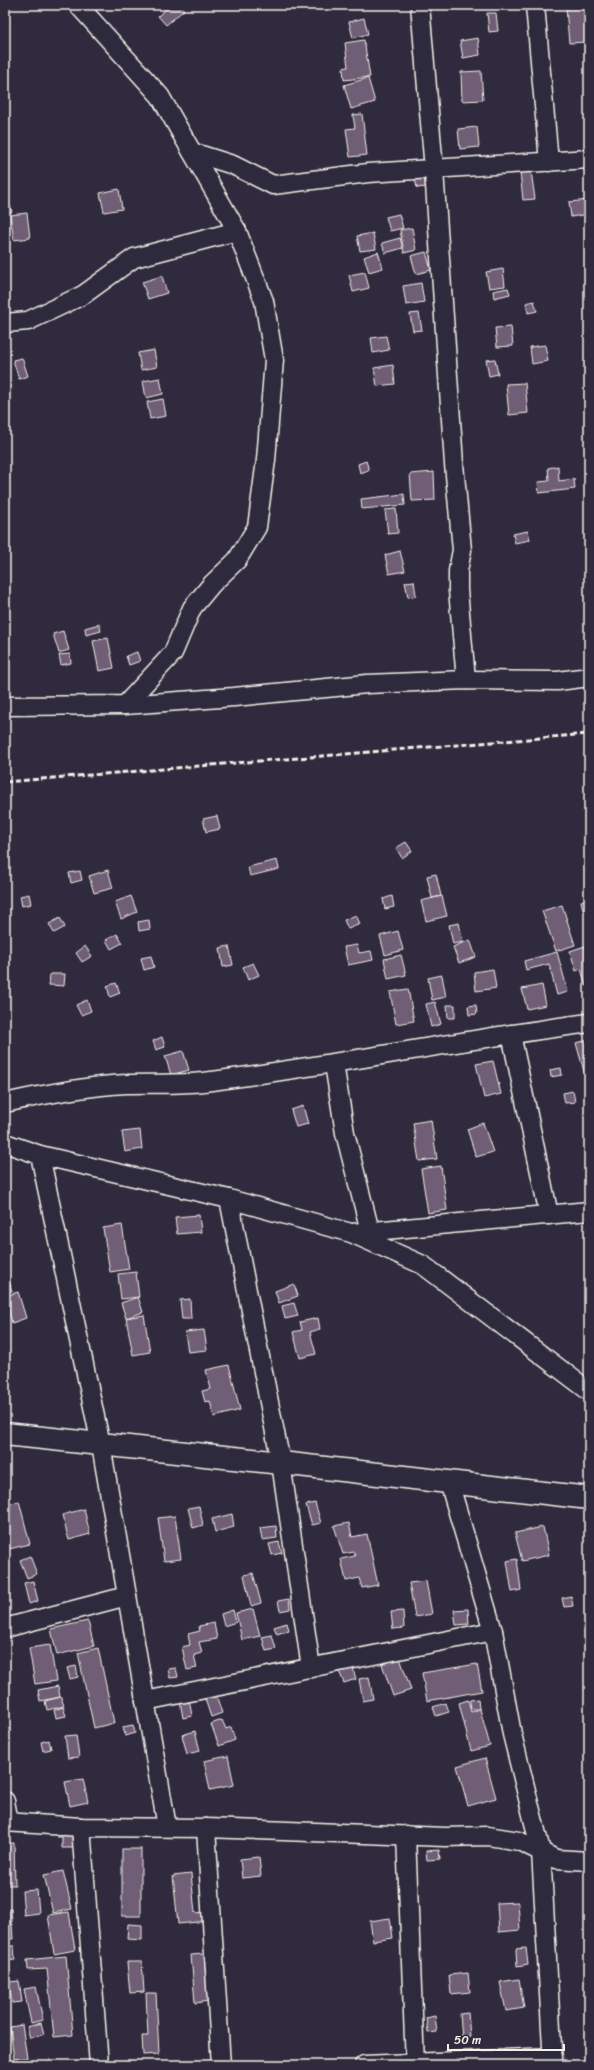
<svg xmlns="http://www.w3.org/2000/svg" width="594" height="2070" font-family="Sriracha,sans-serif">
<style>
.building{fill:#705d76;stroke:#f4f1e8}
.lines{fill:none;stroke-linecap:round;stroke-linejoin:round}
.street-casing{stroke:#f4f1e8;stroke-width:21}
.primary-casing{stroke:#f4f1e8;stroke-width:25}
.street{stroke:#2f2a3d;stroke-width:18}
.primary{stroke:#2f2a3d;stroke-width:22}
.rail{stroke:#f4f1e8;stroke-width:3;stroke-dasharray:6 3;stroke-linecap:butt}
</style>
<rect width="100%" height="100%" fill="#2f2a3d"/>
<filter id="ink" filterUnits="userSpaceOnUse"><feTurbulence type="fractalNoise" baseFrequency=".025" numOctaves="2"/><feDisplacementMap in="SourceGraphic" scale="8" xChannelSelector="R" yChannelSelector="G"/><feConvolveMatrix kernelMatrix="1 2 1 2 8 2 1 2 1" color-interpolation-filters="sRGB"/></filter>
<g filter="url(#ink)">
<g class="building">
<path d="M171,5h9l4,5 -18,15 -8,-9z"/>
<path d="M589,6v18h-3l1,18 -18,1 -3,-35z"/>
<path d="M487,13h9l2,18 -9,1z"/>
<path d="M364,18l4,16 -15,4 -4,-16z"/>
<path d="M478,38l2,17 -17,3 -3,-17z"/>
<path d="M364,40l6,37 -26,3 -1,-12 5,-1 -3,-24z"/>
<path d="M481,71l2,29 -21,1 -1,-29z"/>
<path d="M368,78l7,24 -24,7 -7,-24z"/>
<path d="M362,114l5,41 -17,2 -4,-28 9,-1 -2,-13z"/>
<path d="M477,127l2,20 -19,2 -2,-20z"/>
<path d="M531,171l4,28 -12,1 -3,-28z"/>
<path d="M424,178l2,9 -9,1 -2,-9z"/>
<path d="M5,188l7,24 -7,2z"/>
<path d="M119,189l3,20 -18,3 -4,-19z"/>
<path d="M589,200v14l-18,3 -2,-15z"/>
<path d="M27,213l3,25 -16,2 -4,-25z"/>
<path d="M399,214l4,14 -13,3 -4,-14z"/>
<path d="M412,228l4,22 -12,3 -4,-23z"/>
<path d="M373,233l3,16 -16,2 -3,-15z"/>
<path d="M400,238l3,10 -18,5 -3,-10z"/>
<path d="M378,252l5,16 -14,4 -5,-15z"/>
<path d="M426,252l5,18 -15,4 -5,-18z"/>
<path d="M503,269l2,17 -16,2 -3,-16z"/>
<path d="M365,272l4,16 -16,4 -4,-17z"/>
<path d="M162,276l5,17 -19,6 -6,-17z"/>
<path d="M421,283l3,19 -18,3 -3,-19z"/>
<path d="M508,288l2,6 -16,4 -1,-7z"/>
<path d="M534,301l3,10 -9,2 -2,-10z"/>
<path d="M419,313l3,17 -9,1 -3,-17z"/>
<path d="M511,327l2,19 -16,1 -2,-19z"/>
<path d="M386,336l3,14 -16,3 -2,-15z"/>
<path d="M545,345l3,16 -16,3 -2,-17z"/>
<path d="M154,350l3,17 -16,3 -3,-17z"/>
<path d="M22,358l6,18 -9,3 -6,-19z"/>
<path d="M495,359l3,15 -9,2 -3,-16z"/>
<path d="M393,365l2,19 -18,2 -3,-18z"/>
<path d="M160,378l3,16 -17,4 -3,-17z"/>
<path d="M525,383l3,30 -19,2 -3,-31z"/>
<path d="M163,399l3,17 -16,3 -3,-17z"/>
<path d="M366,461l3,9 -9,3 -2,-9z"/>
<path d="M558,466l1,15 15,-2 1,10 -36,4 -1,-11 11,-1 -1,-13z"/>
<path d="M434,472l1,28 -23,1 -2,-27z"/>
<path d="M404,494l1,11 -43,4 -1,-10z"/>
<path d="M396,509l2,24 -10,1 -3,-24z"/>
<path d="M528,531l2,9 -15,3 -2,-9z"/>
<path d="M400,551l5,20 -16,3 -4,-19z"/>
<path d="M414,581l2,15 -8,1 -3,-15z"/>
<path d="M99,624l2,7 -15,4 -1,-7z"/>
<path d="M63,631l6,19 -10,3 -6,-19z"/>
<path d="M108,638l6,30 -15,3 -6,-30z"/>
<path d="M137,652l3,9 -11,4 -3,-9z"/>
<path d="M70,654l1,9 -10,2 -2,-10z"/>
<path d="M217,816l3,13 -14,3 -3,-13z"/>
<path d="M406,842l6,9 -10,7 -6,-10z"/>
<path d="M277,860l2,9 -29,7 -2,-9z"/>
<path d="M108,870l5,18 -19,5 -5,-17z"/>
<path d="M80,871l2,9 -11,3 -2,-10z"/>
<path d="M436,874l5,22 -9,2 -5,-22z"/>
<path d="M29,894l2,10 -9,2 -2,-10z"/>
<path d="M131,896l6,16 -16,7 -6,-17z"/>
<path d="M392,896l2,11 -9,2 -2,-10z"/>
<path d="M442,896l5,20 -21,5 -5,-20z"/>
<path d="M589,899v10l-6,1 -2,-9z"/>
<path d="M562,905l13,40 -19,6 -14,-40z"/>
<path d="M356,915l4,9 -12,5 -4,-9z"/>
<path d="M60,918l5,9 -11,6 -5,-9z"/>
<path d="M149,920l1,9 -11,2 -1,-9z"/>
<path d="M459,923l4,19 -10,2 -4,-19z"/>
<path d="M398,931l5,19 -18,5 -5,-19z"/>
<path d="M117,934l5,9 -11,6 -5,-9z"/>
<path d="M470,940l6,17 -17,6 -6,-16z"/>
<path d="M357,945l2,8 12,-2 2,9 -25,5 -4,-18z"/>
<path d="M85,946l7,10 -10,6 -6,-9z"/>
<path d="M229,946l4,19 -10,2 -3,-19z"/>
<path d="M585,946l4,13v26l-3,1 -5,-17 -5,2 -6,-20z"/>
<path d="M557,952l11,40 -11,3 -8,-31 -23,6 -2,-9z"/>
<path d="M401,955l5,20 -18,4 -4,-20z"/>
<path d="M151,956l3,11 -10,3 -3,-12z"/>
<path d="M253,963l6,12 -11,5 -5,-13z"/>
<path d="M493,969l3,19 -20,3 -2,-19z"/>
<path d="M50,974h15l-1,12 -15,-1z"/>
<path d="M442,975l4,22 -14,3 -4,-22z"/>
<path d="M116,983l4,10 -10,4 -3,-11z"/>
<path d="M542,985l4,20 -19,4 -5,-20z"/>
<path d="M408,989l6,32 -18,3 -6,-32z"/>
<path d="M87,1000l4,11 -10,4 -5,-10z"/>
<path d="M435,1002l6,22 -10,3 -5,-23z"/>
<path d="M447,1005h8v13h-7z"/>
<path d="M476,1005l1,9 -8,1 -1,-9z"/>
<path d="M162,1037l3,10 -9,3 -3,-9z"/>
<path d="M589,1040v49l-13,-46z"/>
<path d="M183,1051l6,19 -18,5 -6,-19z"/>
<path d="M493,1061l8,33 -17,4 -8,-34z"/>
<path d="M561,1068l1,7 -11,2 -1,-7z"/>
<path d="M573,1091l2,11 -10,1 -2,-10z"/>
<path d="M303,1106l5,18 -12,3 -5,-17z"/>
<path d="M431,1120l6,39 -18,2 -6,-38z"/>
<path d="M483,1123l10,29 -17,5 -9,-28z"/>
<path d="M140,1130l2,19 -17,3 -3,-20z"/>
<path d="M441,1166l6,44 -19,3 -7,-44z"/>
<path d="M199,1215l2,17 -24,2 -2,-17z"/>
<path d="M122,1225l7,44 -19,3 -7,-44z"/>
<path d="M136,1272l3,25 -18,2 -3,-25z"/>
<path d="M7,1274l5,17 -7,2v-18z"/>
<path d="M294,1284l4,12 -19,7 -4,-12z"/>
<path d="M18,1292l8,26 -14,5 -7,-27z"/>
<path d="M138,1297l5,15 -17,6 -5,-15z"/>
<path d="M190,1299l1,20h-9l-2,-19z"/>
<path d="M294,1303l4,13 -13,3 -3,-13z"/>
<path d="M144,1315l6,37 -17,3 -7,-37z"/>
<path d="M318,1318l2,11 -10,3 6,22 -16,4 -7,-26 9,-2 -2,-8z"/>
<path d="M204,1330l3,20 -19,2 -3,-20z"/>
<path d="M229,1365l11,45 -26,7 -4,-16 -5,1 -3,-11 9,-2 -5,-19z"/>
<path d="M19,1501l11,43 -21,5 -4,-17v-27z"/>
<path d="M315,1503l6,20 -9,2 -6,-20z"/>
<path d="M199,1506l4,19 -10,3 -5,-20z"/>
<path d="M84,1509l6,25 -21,6 -7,-25z"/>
<path d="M232,1514l2,13 -19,5 -3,-13z"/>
<path d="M175,1516l6,43 -17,2 -6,-43z"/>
<path d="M349,1523l3,14 15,-3 11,51 -16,3 -3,-10 -13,3 -5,-22 14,-3 -1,-4 -11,2 -9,-28z"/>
<path d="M276,1526l1,12 -15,2 -2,-12z"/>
<path d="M543,1527l6,28 -27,6 -7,-28z"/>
<path d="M279,1542l3,11 -10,2 -3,-11z"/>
<path d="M30,1556l7,18 -10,4 -7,-18z"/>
<path d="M517,1559l4,31 -9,2 -5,-31z"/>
<path d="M253,1573l8,30 -10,3 -7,-31z"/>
<path d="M33,1581l5,20 -9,3 -5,-21z"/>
<path d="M426,1581l6,33 -17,3 -6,-34z"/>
<path d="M571,1596l2,10 -9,1 -2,-9z"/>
<path d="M289,1599l1,10 -10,2 -2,-10z"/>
<path d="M253,1609l7,27 -18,4 -6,-27z"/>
<path d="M468,1609l1,15 -13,1 -2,-15z"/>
<path d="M233,1610l3,12 -12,4 -3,-12z"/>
<path d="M403,1611l1,17 -11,1 -2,-17z"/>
<path d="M88,1621l6,25 -37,9 -6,-26z"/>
<path d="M214,1623l3,16 -18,3 3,11 -8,2 3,13 -10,2 -5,-23 8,-2 -2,-11 12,-3 -1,-5z"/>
<path d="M287,1623l2,7 -12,4 -3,-7z"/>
<path d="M272,1635l4,14 -10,2 -4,-14z"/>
<path d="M50,1645l6,36 -21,3 -6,-36z"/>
<path d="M98,1648l16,75 -20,5 -16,-75z"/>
<path d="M400,1658l11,32 -18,6 -11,-32z"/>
<path d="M477,1664l5,27 -55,10 -5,-28z"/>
<path d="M76,1666l2,11 -8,2 -3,-11z"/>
<path d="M352,1666l4,13 -12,4 -5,-12z"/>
<path d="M176,1668l2,9 -8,1 -2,-9z"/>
<path d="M369,1677l4,22 -10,2 -4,-22z"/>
<path d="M58,1686l2,11 -20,4 -2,-11z"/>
<path d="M215,1692l7,21 -11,4 -7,-21z"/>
<path d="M61,1697l3,9 -17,4 -2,-9z"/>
<path d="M189,1699l3,17 -9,2 -3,-17z"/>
<path d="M478,1699l1,10h-8l-1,-9z"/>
<path d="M468,1700l3,12 9,-3 10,37 -19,5 -12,-48z"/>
<path d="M446,1703l3,9 -13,4 -3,-9z"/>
<path d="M63,1707l3,9 -10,2 -2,-8z"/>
<path d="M222,1720l4,9 5,-2 4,13 -16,6 -8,-22z"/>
<path d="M133,1725l2,8 -10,3 -2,-9z"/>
<path d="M195,1731l5,20 -13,3 -5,-19z"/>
<path d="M76,1735l3,22 -11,1 -3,-22z"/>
<path d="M49,1740l2,9 -8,2 -2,-9z"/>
<path d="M228,1756l6,29 -24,5 -6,-29z"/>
<path d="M485,1758l11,40 -28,8 -11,-40z"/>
<path d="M83,1779l5,23 -18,4 -5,-24z"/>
<path d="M57,1831h24l1,17h-20v-11h-5z"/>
<path d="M5,1843h9l1,42h-10z"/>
<rect x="122" y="1849" width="19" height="67"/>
<path d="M439,1850l1,9 -13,1 -1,-9z"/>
<path d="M259,1857l2,19 -19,2 -2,-19z"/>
<path d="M63,1871l9,38 -19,4 -9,-38z"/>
<path d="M191,1874l4,39 11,-1 1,9 -29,3 -5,-48z"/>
<path d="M37,1890l2,23 -15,2 -2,-24z"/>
<path d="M518,1902l2,28 -21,2 -2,-29z"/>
<path d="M11,1909l1,13 -7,1v-13z"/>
<path d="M69,1912l6,38 -21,4 -6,-39z"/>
<path d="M390,1918l3,20 -20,3 -3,-20z"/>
<path d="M5,1924h7l1,15h-8z"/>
<path d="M128,1924l14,1v15l-15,-1z"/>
<path d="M5,1946h9l1,14 -10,1z"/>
<path d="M526,1948l2,17 -11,2 -1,-18z"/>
<path d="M204,1954l4,47 -13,2 -4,-48z"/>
<path d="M66,1956l7,79 -19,2 -7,-68 -19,1 -1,-10z"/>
<path d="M127,1962h15l2,30 -14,1z"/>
<path d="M468,1973l2,19 -19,2 -2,-19z"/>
<path d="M519,1979l5,29 -18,3 -6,-29z"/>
<path d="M19,1981l3,21 -10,1 -3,-21z"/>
<path d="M36,1987l7,33 -12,3 -7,-34z"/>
<path d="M146,1993h10l3,61 -16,1 -1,-19h6z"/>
<path d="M468,2013l2,24 -8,1 -2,-24z"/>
<path d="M435,2016l2,16 -9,1 -2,-15z"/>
<path d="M41,2023l3,11 -14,4 -3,-11z"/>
<path d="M22,2025l5,33 -13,1 -4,-32z"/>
</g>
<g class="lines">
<g class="street-casing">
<g id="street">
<path d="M78,5l82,91 77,135 27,70 10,59 -8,100 -9,67 -20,33 -25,24 -20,24 -19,45 -48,52"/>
<path d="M420,5l14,165 20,294 8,86 -4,21v19l8,90"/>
<path d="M535,5l14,157"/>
<path d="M192,152l41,13 40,20 95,-12 221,-14"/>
<path d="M5,323l23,-2 55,-26 51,-37 103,-27"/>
<path d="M5,706l120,-1 109,-8 133,-13 99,-4 92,1 31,-4"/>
<path d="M511,1034l38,181"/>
<path d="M334,1064l11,69 25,98"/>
<path d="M5,1103c40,-9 82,-17 122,-19 25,-1 51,1 76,-2 129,-16 257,-42 386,-59"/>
<path d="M5,1143l35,12 189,44 122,34 72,32 166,126"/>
<path d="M40,1155l61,290 66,382"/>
<path d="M229,1199l52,264 30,205"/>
<path d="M352,1233l237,-22"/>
<path d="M449,1482l44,149 19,103 29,117 12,214"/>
<path d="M5,1628l122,-32"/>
<path d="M145,1701l348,-70"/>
<path d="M5,1801l4,21"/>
<path d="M5,1822l76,5 125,1 239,9 43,-1 31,5 37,18 33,2"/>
<path d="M81,1827l18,238"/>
<path d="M206,1828l15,237"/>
<path d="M406,1835l9,230"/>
<path d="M364,2065l189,-8"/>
</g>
</g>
<g class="primary-casing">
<path id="primary" d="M5,1434l276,29 308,35"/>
</g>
<use href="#street" class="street"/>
<use href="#primary" class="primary"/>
<path class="rail" d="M5,782l584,-48"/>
</g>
</g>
<rect width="594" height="2070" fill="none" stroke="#2f2a3d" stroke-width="20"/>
<rect x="10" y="10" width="574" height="2050" fill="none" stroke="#f4f1e8" stroke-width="1.5" filter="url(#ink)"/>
<path d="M448 2044v6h116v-6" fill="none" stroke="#f4f1e8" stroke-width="2"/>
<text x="454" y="2044" font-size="12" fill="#f4f1e8" stroke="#2f2a3d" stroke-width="3" paint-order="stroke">50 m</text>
</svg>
